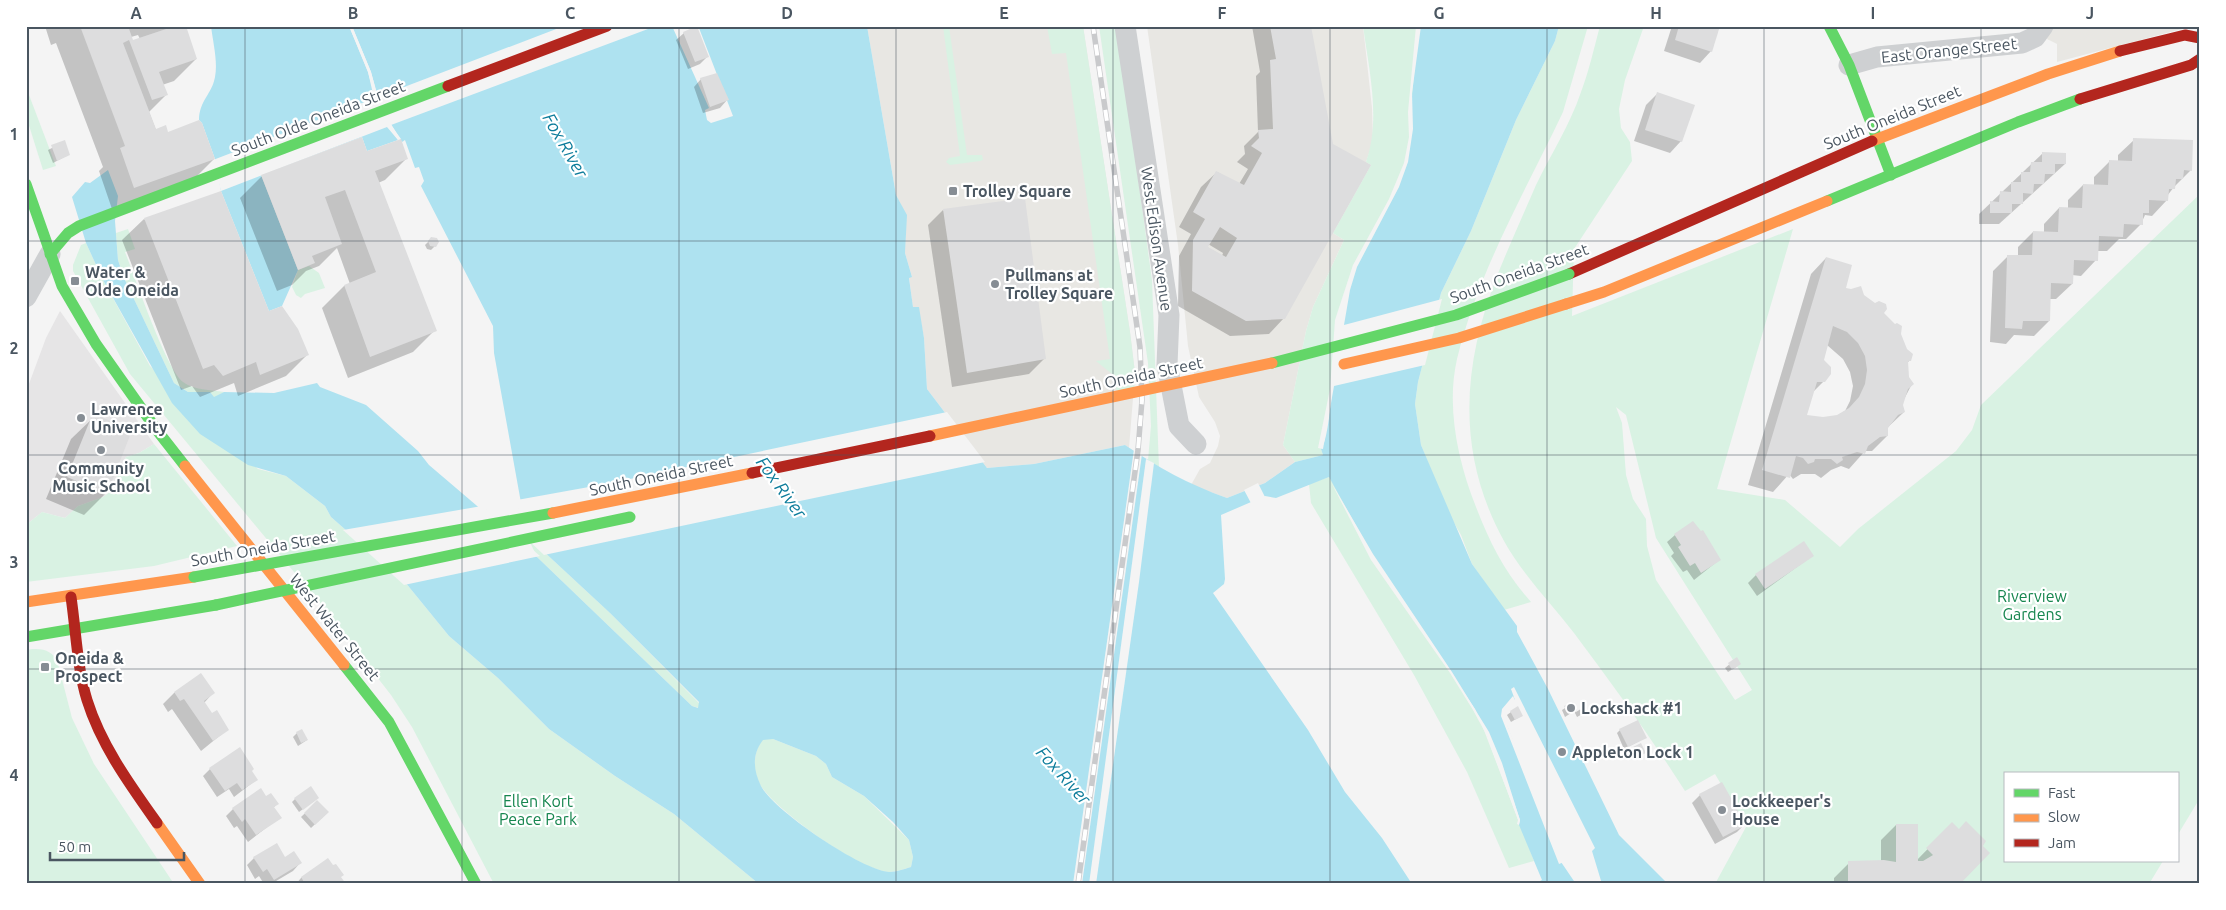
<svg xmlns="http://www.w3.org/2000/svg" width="2226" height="910" font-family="Ubuntu,sans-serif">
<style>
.commercial{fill:#e8e7e3}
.education{fill:#e6e5e6}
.green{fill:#d9f2e3;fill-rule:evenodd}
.water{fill:#aee2f0;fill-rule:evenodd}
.pier{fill:#f4f4f4}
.shadow{fill:#0003;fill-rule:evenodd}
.building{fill:#ddddde;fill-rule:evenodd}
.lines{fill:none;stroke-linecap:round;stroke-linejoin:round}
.street{stroke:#ced0d2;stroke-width:21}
.fast{stroke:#63d668;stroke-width:11}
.slow{stroke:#ff974d;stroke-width:11}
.jam{stroke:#b3261e;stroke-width:11}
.rail-casing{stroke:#c9cacc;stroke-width:5.5}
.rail{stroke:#fff;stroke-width:4;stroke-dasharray:11;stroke-linecap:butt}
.fast-bridge{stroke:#63d668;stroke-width:11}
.slow-bridge{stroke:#ff974d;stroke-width:11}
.jam-bridge{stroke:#b3261e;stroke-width:11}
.grid{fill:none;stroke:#4a5661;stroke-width:1;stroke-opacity:0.55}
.poi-dot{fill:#868d94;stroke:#fff;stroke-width:2}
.labels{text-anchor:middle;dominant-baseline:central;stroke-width:4.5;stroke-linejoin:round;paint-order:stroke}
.street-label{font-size:16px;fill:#4a5661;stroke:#fff}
.poi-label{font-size:16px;font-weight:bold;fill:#4a5661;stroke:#fff;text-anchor:start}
.park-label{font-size:16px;fill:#17864f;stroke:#fff}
.water-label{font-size:18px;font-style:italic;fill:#0c7c9b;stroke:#fff}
.neatline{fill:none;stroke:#4a5661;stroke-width:2}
.grid-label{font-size:16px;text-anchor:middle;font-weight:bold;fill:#4a5661}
</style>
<rect width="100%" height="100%" fill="#f4f4f4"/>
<g class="commercial">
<path d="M867,26h216l47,306 5,41 -6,75 -4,-3 -91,19 -47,4 -60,-79 -3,-51 -6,-31 -5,1 -4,-31h3l-7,-24 1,-38 -10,-20z"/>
<path d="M1147,26h216l9,82 1,34 -7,20 5,3 -38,68 11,7 -31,67 -7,24 -23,114 12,17 -30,21 -38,15 -36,-13 9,-16 10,-6 8,-17 2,-10 -5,-14 -16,-25 -11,-51 -10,-101z"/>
<path d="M2049,26h144l-136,36v-18l-10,-5z"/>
</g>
<path class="education" d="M60,311l94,133 -15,9 -13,4 -16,35 -7,5 -25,9 -13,12 -23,-6 -16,13v-133l20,-54z"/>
<g class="green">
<path d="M943,26h6l18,129h15l1,5 -3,1 -30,4 -4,-3 3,-4 11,-2z"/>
<path d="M1047,26h36l47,306 5,41 -1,23 -17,-4 -5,-18 -16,-13 14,-2 -44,-306 -14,1z"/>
<path d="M1099,26h18l35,254 7,188 -11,-8 3,-34 -3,-63z"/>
<path d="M1363,26h56l-8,111 -5,26 -73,226 -12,60 2,6 -28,7 -12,-17 23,-114 7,-24 31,-67 -11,-7 38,-68 -5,-3c15,-43 3,-92 -3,-136z"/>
<path d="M1559,26h29l-25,86c-38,80 -85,160 -106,247 -11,48 1,103 19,148 14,36 29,66 55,95l-27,8 -32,-46 -11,-29 -12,-21 -28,-69 -6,-41 3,-22 23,-89 30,-62 45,-111 39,-79z"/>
<path d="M1600,26h44l-19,54 -6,29 2,19 9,14 2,19 -58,88 -2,67 221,-87 -76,260 68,11 55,47 18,-18 98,-78 16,-21 9,-25 219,-211v604l-23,38v-62h-172v87h158l-14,23h-434l31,-57 -31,-53 -30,17c-35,-55 -72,-106 -111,-158 -23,-30 -52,-59 -70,-92 -48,-87 -42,-175 -7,-265 12,-30 26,-61 39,-91 15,-31 34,-60 45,-93 8,-21 13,-44 19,-66zM1616,407l10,8 30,123 96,152 -17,10 -79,-120 -9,-34 -1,-27 -13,-20 -7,-24 -4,-52z"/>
<path d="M26,87l30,79 -13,4 -17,-54z"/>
<path d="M128,229l7,20 -10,3c10,25 41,117 58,130 11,8 28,8 41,10l-10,6 -4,-6h-22l-14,-9 -50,-105 -6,-18 -2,-27z"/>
<path d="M86,243l17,37 47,86 108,103 28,7 39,30 6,11 74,65 44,54 49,42 51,51 66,47 59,38 85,70h-265l-82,-157 -21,-32 -73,-94 -188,-227 -57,-103v-6l8,-20z"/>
<path d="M309,266l10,7 6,15 -20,6 -4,4 -5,-3 -4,-8 6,-17z"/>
<path d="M154,444l83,102 -83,20 -128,16v-57l16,-13 23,6 13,-12 25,-9 7,-5 16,-35 13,-4z"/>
<path d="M1329,477l123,195 30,53 52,136 -25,7 -42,-96 -53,-97 -103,-172 -2,-19z"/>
<path d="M527,536l83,77 89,90v5l-7,-2 -155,-149z"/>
<path d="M32,649c12,0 18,1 25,11l15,58 22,46 80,120h-148v-234z"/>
<path d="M763,739h10l43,17 10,8 6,13 32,19 45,44 4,17 -2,10c-7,2 -15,5 -22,5 -31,-2 -108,-59 -126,-83 -11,-15 -11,-36 0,-50z"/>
</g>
<g class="water">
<path d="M211,26h138l19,46 8,35 22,33 -31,11 -5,-14 -101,38 37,95 -16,36 -13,5 -48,-120 -6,-32 -13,-36 -3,-3c0,-19 13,-26 16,-43 3,-16 -2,-34 -4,-51z"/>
<path d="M352,26h320l37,82 -4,2 2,10 4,3 22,-7 -34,-88 -3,-2h171l29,169 11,20 -2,38 7,24 -3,1 4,29h6l5,31 3,51 60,79 47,-4 91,-19c34,23 63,39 102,53l38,-15 30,-21 28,-7 -2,-6c11,-12 13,-105 17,-127 8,-57 47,-103 67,-156 7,-19 4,-37 6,-57 2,-27 5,-55 8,-83h140l-4,15 -39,79 -45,111 -30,62 -23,89 -3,22 6,41 51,119 45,62v6l31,57 71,146 49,49h-66l-10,-33 3,-3 -81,-161 -3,2 4,11 -11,7 -1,8 56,144 17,25h-42l8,-4 -23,-55 1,-5 -20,-58 -25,-53 -101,-151 -45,-81 -53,21 -11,-2 -44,19 4,64 -1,5 -11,9 95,137 37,62 37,46 30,46h-653l-85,-70 -59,-38 -66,-47 -51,-51 -49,-42 -44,-54 -74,-65 -6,-11 -39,-30 -38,-11 -48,-31 -28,-31 -69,-123 -17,-37 -14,-46 13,-15 5,1 18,-13 10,26 -3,25 3,39 6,18 50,105 14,9h22l4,5 10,-5 50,1 43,-10 3,4 46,18 52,46 11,14 108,92 155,149 6,2 1,-6 -89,-89 -83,-77 -33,-183 -1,-27 -72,-140 3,-5 -5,-14 -4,1 -10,-28 -3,2 -22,-36 -9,-34zM773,739l43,17 10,8 6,13 32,19 29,26 16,18 4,17 -2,10c-7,2 -15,5 -22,5 -28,-2 -116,-62 -128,-86 -8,-16 -9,-32 2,-46z"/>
</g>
<g class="pier">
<path d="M349,26h3l19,46 7,25 186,-71h92l-265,99 10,14 -3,1 -11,-13 -166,64 -8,-31 162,-62 -7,-26z"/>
<path d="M1416,26h5l-9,67 1,36 -5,33 -9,25 -42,80 -7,23 -6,35 98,-26 -17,66 -91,21 -11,63 -5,-1 12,-59 5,-69 18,-55 36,-66 15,-36 5,-26 -1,-25z"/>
<path d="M947,412l38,50 -441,93 -19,-18 -8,-37 94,-17z"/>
<path d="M1134,449l8,5 -60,430h-9z"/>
<path d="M1146,459l8,4 -15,119 -43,302h-7z"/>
<path d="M1331,482l42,72 79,118 37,60 13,31 18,57 -1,5 -2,-1 1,-4 -32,-86 -13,-24 -23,-37 -79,-113z"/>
<path d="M1258,483l8,16 -14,6 -8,-15z"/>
<path d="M482,506l58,50 -136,29 -61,-55z"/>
<path d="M1513,696l3,6 -10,6 -1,7 3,12 56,135 -5,2 -58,-148 1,-7z"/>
</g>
<g class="shadow">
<path d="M45,26h140l11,33 -22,22 -12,4 4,10 -17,17 7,18 11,4 47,25 -22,22 -80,28 -13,-38 4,-4 -47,-124 -5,2zM138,35l2,4 -8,3 -1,-5z"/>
<path d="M1252,26h58l-26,292 -15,16 -39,2 -52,-30 1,-50 12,-22 -12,-7 22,-40 16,-15 22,12 9,-15 -11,-7 8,-8 -1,-8 14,-14 -2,-56 4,-4zM1208,244l15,9 -1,3 -15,-9z"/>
<path d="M1672,26h47l-8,25 -11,12 -36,-12z"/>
<path d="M684,33l24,23 -8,8 -12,5 -12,-29z"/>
<path d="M701,79l26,21 -7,8 -17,5 -9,-26z"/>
<path d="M1657,94l24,47 -11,12 -36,-12 12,-36z"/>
<path d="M2134,140l57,30 -17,17 -7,9v4l-15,16 -7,-1 -4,9 -15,15h-7l-12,12h-10l-1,9 -15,16 -9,-1v9l-16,15h-6l-1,22 -15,15 -20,-1 -8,9 -16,-2 3,-71 15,-15h10v-9l15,-15 11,1v-9l15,-16 9,1v-9l15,-15 11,1v-9l15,-15h9v-7z"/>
<path d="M64,142l4,13 -15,8 -5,-13z"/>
<path d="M366,153l41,5 -22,22 -7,3 57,147 -22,22 -65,26 -26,-70 22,-22 6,-2 -13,-36 -18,18 -13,5 -14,14 -15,6 -37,-93 22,-22z"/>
<path d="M2043,153l22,11 -66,60h-20v-10z"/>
<path d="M943,210l102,148 -16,16 -77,13 -24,-162z"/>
<path d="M144,219l125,94 39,41 -22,22 -48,20 -4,-13 -34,14 -8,-11 -11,4 -59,-150z"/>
<path d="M432,238l3,8 -4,4 -4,-1 -2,-4z"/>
<path d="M1826,258l18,31 19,7 20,17 17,21 10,26 -3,3 1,15 4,6 -11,21 3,7 -17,16v8l-15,15h-7l-16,18 -8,-3 -10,4 -10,8 -6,-4h-14l-8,5 -4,-5 -16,18 -25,-7 63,-211zM1827,345l16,14 7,13 3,14 -3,15 -5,10 -8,5 -14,3 -17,-3 7,-24 11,-11 -2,-20z"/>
<path d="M94,417l12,76 -22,22 -38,-16 25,-60z"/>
<path d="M1675,535l44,25 -25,20 -7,-10 -4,2 -12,-16 3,-3 -7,-11z"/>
<path d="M1812,556l-55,40 -9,-13 8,-8z"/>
<path d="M1736,659v8l-8,5 -3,-4z"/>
<path d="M201,675l12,18 -9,10 8,12 16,14 -27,22 -29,-42 -4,3 -5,-8 11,-11z"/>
<path d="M1573,703l3,9 8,-5 2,5 -9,5 -3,-6 -9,6 -3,-7z"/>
<path d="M1511,712l10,4 -10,6 -4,-7z"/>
<path d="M1620,730l25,8 -21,11 -7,-16z"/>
<path d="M297,733l10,7 -9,6 -5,-9z"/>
<path d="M1640,745l4,8 -10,7 -4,-8z"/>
<path d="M210,769l40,2 6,9 -22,17 -5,-8 -12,8 -14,-21z"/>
<path d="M1700,795l44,30 -7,7 -22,12 -23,-41z"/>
<path d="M266,798l11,6 -4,4 7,9 -32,25 -11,-16 -3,2 -8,-12 7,-7z"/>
<path d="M295,799l19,2 -15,11 -7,-10z"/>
<path d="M317,802l11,10 -17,16 -10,-11z"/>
<path d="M1952,824l7,6 -1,54h-124v-6l15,-15 32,-2v-21l15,-15 21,35z"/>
<path d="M254,858h30l16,5 -7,8 -22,13h-7l-5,-8 -4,3 -8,-14z"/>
<path d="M328,860l16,24h-48l5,-6z"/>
</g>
<g class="building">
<path d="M80,26h48l5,14 33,-11 -1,-3h21l11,33 -38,13 9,23 -16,5 -23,-60 -6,3 33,86 10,-4 2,7 31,-12 3,3 13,36 -81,29 -14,-40 5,-2z"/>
<path d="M697,26l12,31 -14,5 -12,-30z"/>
<path d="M1270,26h41l22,118 38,21 -86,154 -39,2 -54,-30 1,-51 12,-21 -12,-7 23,-41 28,14 18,-32 -11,-7 8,-8 -1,-8 15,-1 -3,-69 6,-1zM1220,227l17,11 -11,19 -18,-10z"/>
<path d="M1679,26h41l-8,26 -37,-12z"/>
<path d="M717,73l12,27 -19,7 -10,-29z"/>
<path d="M1657,92l38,13 -13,37 -37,-12z"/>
<path d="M362,137l5,14 34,-12 7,20 -33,12 62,160 -67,26 -26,-72 32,-13 -31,-82 -20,7 17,47 -30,12 3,7 -17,7 -37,-95z"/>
<path d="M2133,138l60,2 -1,31 -8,-1 -1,9h-7l-1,10h-6l-1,12 -19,-1v13h-6v12l-19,-1 -1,13 -24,-1 -1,25 -24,-1 -1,24 -22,-1 -1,38h-27l-1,8 -17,-1 2,-73h25l1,-24 25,1 1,-25 23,1 1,-24 25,1 1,-25 23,1z"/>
<path d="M65,140l5,15 -13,6 -6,-16z"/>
<path d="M2042,152l24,1v11h-11v10h-10l-1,10h-10l-1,10 -10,-1v11h-11v9h-22v-12l9,1 1,-11 11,1v-10h10v-10h9l1,-10h11z"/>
<path d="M221,191l48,120 13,-5 16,23 11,26 -49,20 -4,-13 -33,14 -9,-11 -11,4 -59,-151z"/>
<path d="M1025,198l21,161 -79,14 -24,-164z"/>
<path d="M431,237l6,1 2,4 -3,5 -6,-1 -2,-5z"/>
<path d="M1826,257l26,8 -6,23 5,1 10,-3 3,9 11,8 4,-2 7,3 1,5 -3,4 11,11 2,-1 5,3 -1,8 6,15 6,5 -2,7h-3l1,16 5,7 -6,5 -5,16 2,7 -7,3 -10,13v8l-8,1 -12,9 -3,8 -8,-2 -15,5 1,3 -6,4 -6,-5h-16l-1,3 -6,2 -5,-6 -7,-2 -6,22 -28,-8zM1833,326l14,6 11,11 7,13 2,14 -2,14 -6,13 -10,11 -12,7 -14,2 -16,-2 10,-33h8l6,-8v-7l-7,-7z"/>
<path d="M97,415l31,14 3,4 -24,61 -40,-17 24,-59z"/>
<path d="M1693,521l8,10 2,-1 18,30 -20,13 -6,-10 -5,3 -12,-19 3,-2 -7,-11z"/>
<path d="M1804,541l10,15 -49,33 -10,-15z"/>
<path d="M1737,657l4,7 -9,6 -4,-7z"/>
<path d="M201,673l14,20 -11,8 8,12 5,-3 12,20 -16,11 -29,-42 -4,2 -6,-9z"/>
<path d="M1573,702l4,8 -9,4 -4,-8z"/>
<path d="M1518,706l5,10 -8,4 -5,-9z"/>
<path d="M1638,720l9,18 -19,9 -9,-18z"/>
<path d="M302,729l6,11 -7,3 -5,-11z"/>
<path d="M1641,743l5,10 -9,4 -4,-10z"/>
<path d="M240,747l14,22 -2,2 6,9 -16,10 -5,-7 -12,8 -16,-23z"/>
<path d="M1722,782l24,43 -23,12 -24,-43z"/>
<path d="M311,786l8,12 -16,12 -9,-12z"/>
<path d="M261,788l5,8 5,-3 8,11 -5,3 8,11 -26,17 -11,-16 -3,3 -10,-14z"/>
<path d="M317,800l12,12 -14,13 -11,-12z"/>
<path d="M1966,821l20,20 -3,5 7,7 -30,31h-112v-23l36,-1 12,2v-38h22v37h5l10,-6 -7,-7 26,-26 7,7z"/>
<path d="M277,843l8,14 9,-6 8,12 -28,17 -7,-11 -4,3 -10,-15z"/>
<path d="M328,858l5,7 3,-1 8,11 -3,2 5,7h-41l-4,-7z"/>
</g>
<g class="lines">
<g class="street">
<path d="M1125,26l44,289 -2,50 12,61 17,18"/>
<path d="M1849,65l28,-8 145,-14 13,-6 8,-11"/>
<path d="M26,297l24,-43"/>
</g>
<g class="fast">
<path d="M1829,26l20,39 42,110"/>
<path d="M26,184l36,102 34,58 60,85 29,37"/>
<path d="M1827,201l191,-79 62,-23"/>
<path d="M50,254l18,-21 11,-7 369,-140"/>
<path d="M26,637l190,-32"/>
<path d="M344,665l45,57 87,162"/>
</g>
<g class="slow">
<path d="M1872,141l176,-67 72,-23"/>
<path d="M1566,304l38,-12 223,-91"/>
<path d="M185,466l159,199"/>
<path d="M26,602l168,-25"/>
<path d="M157,823l43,61"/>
</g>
<g class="jam">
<path d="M2120,51l65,-16 15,3"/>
<path d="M448,86l159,-60"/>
<path d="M2080,99l111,-34 9,-6"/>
<path d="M1569,274l303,-133"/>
<path d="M71,597c5,34 6,70 16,103 14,45 43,85 70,123"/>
</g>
<g class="rail-casing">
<path id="rail" d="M1078,884l60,-434 4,-50 -2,-53 -47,-321"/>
</g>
<use href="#rail" class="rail"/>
<g class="fast-bridge">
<path d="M1272,363l184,-48 113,-41"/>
<path d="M194,577l359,-64"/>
<path d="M216,605l414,-88"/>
</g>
<g class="slow-bridge">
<path d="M1344,364l115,-26 107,-34"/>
<path d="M930,436l342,-73"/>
<path d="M553,513l199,-40"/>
</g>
<path class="jam-bridge" d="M752,473l178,-37"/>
</g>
<path class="grid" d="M245,26v858M462,26v858M679,26v858M896,26v858M1113,26v858M1330,26v858M1547,26v858M1764,26v858M1981,26v858M26,241h2174M26,455h2174M26,669h2174"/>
<g class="poi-dot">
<rect x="948" y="186" width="10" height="10" rx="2.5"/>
<rect x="70" y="276" width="10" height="10" rx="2.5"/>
<circle cx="995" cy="284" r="5"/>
<circle cx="81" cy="418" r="5"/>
<circle cx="101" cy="450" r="5"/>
<rect x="40" y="662" width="10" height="10" rx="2.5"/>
<circle cx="1571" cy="708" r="5"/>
<circle cx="1562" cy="752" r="5"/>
<circle cx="1722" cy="810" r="5"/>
</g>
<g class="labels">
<g class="street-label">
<text transform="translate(1949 50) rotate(-6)">East Orange Street</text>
<text transform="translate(1892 117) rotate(-22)">South Oneida Street</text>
<text transform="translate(318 118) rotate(-21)">South Olde Oneida Street</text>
<text transform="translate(1157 239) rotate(82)">West Edison Avenue</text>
<text transform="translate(1519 273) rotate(-20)">South Oneida Street</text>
<text transform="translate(1131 377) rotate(-12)">South Oneida Street</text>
<text transform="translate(661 475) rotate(-12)">South Oneida Street</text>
<text transform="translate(263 548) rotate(-10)">South Oneida Street</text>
<text transform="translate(335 627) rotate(51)">West Water Street</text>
</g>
<g class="poi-label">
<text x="963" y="191">Trolley Square</text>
<text x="85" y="272">Water &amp;<tspan x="85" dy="18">Olde Oneida</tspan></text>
<text x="1005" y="275">Pullmans at<tspan x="1005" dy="18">Trolley Square</tspan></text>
<text x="91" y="409">Lawrence<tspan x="91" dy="18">University</tspan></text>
<text x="101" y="468" text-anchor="middle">Community<tspan x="101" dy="18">Music School</tspan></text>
<text x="55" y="658">Oneida &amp;<tspan x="55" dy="18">Prospect</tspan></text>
<text x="1581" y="708">Lockshack #1</text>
<text x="1572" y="752">Appleton Lock 1</text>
<text x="1732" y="801">Lockkeeper's<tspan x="1732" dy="18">House</tspan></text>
</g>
<g class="park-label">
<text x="2032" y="596">Riverview<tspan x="2032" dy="18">Gardens</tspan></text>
<text x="538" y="801">Ellen Kort<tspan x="538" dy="18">Peace Park</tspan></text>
</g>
<g class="water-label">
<text transform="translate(566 145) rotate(60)">Fox River</text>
<text transform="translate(782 487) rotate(54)">Fox River</text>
<text transform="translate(1064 775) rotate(48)">Fox River</text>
</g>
</g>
<rect width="2226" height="910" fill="none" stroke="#ffffff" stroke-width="55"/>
<rect x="2004" y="772" width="175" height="90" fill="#ffffff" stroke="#b7bbc0"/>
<rect x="2014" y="789" width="25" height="8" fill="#63d668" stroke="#b7bbc0"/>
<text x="2048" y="798" font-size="15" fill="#4a5661">Fast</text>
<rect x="2014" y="814" width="25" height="8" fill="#ff974d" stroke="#b7bbc0"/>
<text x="2048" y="822" font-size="15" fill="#4a5661">Slow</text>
<rect x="2014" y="839" width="25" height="8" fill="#b3261e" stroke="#b7bbc0"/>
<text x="2048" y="848" font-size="15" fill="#4a5661">Jam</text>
<path d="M50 852v8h134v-8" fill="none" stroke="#4a5661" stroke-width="2.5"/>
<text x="58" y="852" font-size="15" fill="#4a5661" stroke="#ffffff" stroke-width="4" paint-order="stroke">50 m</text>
<rect x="28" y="28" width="2170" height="854" class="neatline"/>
<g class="grid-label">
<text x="136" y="19">A</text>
<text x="353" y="19">B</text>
<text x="570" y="19">C</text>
<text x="787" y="19">D</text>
<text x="1004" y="19">E</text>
<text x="1222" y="19">F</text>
<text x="1439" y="19">G</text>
<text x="1656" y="19">H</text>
<text x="1873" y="19">I</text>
<text x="2090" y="19">J</text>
<text x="14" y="140">1</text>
<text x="14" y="354">2</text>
<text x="14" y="568">3</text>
<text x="14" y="781">4</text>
</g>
</svg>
